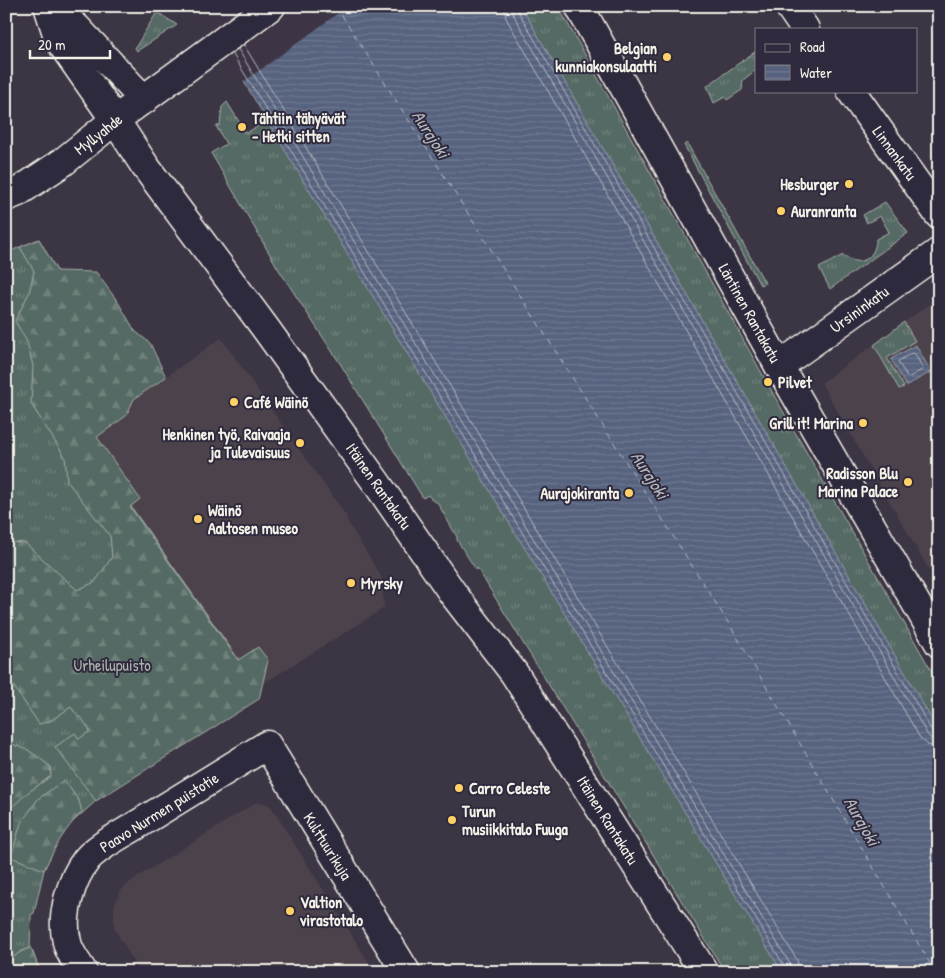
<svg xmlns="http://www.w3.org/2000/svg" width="945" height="978" font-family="'Patrick Hand',sans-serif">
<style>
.built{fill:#4c434c}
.grass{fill:url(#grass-tufts);stroke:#a6aea6}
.forest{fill:url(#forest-firs);stroke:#a6aea6}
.water{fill:url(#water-rules);stroke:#959ba8}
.pier{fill:#3c3544}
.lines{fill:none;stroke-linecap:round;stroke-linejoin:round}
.shore{stroke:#b5b8be;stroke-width:1}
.ferry{stroke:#b5b8be;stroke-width:1;stroke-dasharray:6 5;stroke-linecap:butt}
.street-casing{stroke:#f4f1e8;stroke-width:31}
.secondary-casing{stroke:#f4f1e8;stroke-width:31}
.street{stroke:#2f2a3d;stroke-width:28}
.secondary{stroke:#2f2a3d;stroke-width:28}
.poi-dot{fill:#ffd166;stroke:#2f2a3d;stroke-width:2}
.labels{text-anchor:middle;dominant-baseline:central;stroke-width:4;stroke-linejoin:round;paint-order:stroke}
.poi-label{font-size:16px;font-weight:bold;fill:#f4f1e8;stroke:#2f2a3d;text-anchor:start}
.street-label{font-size:16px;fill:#f4f1e8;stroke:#2f2a3d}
.park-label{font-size:16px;fill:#adb5ad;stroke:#2f2a3d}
.water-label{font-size:18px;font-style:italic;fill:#b5b8be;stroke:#2f2a3d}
</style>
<defs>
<pattern id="grass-tufts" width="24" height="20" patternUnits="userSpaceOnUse" patternTransform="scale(1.25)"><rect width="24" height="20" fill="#576b65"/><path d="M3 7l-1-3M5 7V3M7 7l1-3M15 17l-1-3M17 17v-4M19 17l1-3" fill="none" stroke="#70817b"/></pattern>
<pattern id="forest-firs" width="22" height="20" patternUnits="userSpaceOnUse" patternTransform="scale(1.25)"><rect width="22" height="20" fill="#576b65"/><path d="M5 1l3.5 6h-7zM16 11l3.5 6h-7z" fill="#70817b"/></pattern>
<pattern id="water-rules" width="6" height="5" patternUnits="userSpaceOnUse" patternTransform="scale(1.25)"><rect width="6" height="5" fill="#56627e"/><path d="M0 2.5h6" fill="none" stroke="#6f7990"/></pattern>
</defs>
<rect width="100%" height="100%" fill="#3c3544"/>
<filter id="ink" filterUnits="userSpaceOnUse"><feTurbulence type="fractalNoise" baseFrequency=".02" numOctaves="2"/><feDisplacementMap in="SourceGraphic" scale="10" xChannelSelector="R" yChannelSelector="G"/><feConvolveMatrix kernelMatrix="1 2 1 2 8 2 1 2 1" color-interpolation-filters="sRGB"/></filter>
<g filter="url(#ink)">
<g class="built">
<path d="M939,297v290l-118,-204z"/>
<path d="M221,338l126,179 -1,1 2,4 34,56 2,30 -126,79 -176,-251z"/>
<path d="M257,802l11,2 4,4 103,164h-235l-26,-44v-22l7,-16 13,-11z"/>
</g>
<g class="grass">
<path d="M466,6h92l222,400 159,278v288h-214l-248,-404 -1,2 -19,-30v-3l-20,-35 -4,-1 -5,-6 -5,3 -82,-133 -62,-95 -68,-117 15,-9 -10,-18 4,-1 2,-18 5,-5 19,31z"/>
<path d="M157,12l20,13 -40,26 -2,-3z"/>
<path d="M756,51v6l-1,1 1,2v10l-13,10 -1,10 -15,10 -2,-3 -11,6 -7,-17z"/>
<path d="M687,143l78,140 -5,2 -76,-140z"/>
<path d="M885,202l23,31 -78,56 -11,-21 22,-12 3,-1c15,14 32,3 32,-16l13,-7 -9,-16 -13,7 -4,-8z"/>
<path d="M39,239l18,32 25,166 176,250 -162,114 -28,25 -12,19 -12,25 -10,43 -3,2 -1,33 2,2 8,22h-34v-719z"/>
<path d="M904,322l11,19 -28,17 17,29 -5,2 -25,-44z"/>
</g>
<g class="forest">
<path d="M39,239l18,32 39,1 22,30 17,29 15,12 16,34 -32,22 -8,17 -29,21 43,62 -10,8 108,153 20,-13 10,13 -9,39 -163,102 -41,-54 20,-14 4,6 11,-8 -9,-14 -2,1 -8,-11 -21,14 -11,3 -33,-49v-133l19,1 52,47 18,-8 17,-25 -2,-21 -43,-55 -2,-24 -34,-53 2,-38 -6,-24 -12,-21 14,-28 5,-22 -14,-24z"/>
<path d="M6,742l22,8 22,16 1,10 -25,18 -14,13 -6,24z"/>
<path d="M64,780l15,21 3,11c-18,18 -27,35 -38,58l-33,-13 10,-34 17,-24z"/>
<path d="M30,948l2,2 8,22h-34v-10l16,-11z"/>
</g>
<g class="water">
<path d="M193,6h328l418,726v240h-157l-289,-476 -290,-482z"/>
<path d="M916,345l15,27 -25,14 -15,-27z"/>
</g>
<path class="pier" d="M203,6h145l-106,77 -41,-67 -5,-5z"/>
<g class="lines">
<g class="shore">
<path d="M504,6l2,12 414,720 8,7 11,3"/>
<path d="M511,6l2,8 414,720 4,5 8,1"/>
<path d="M517,6l1,5 414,720 7,3"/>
<path d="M244,45l553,915 2,12"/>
<path d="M238,49l552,915 2,8"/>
<path d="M232,53l553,914 1,5"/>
<path d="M912,353l3,1 8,15 -15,9 -10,-16z"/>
</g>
<path class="ferry" d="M336,6l395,621 204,345"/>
<g class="street-casing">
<g id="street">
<path d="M579,6l200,360 160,277"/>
<path d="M779,366l160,-114"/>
<path d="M83,972c-6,-10 -14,-19 -16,-30 -7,-26 4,-63 20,-83 12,-14 38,-26 53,-36 43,-26 85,-52 127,-78l139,227"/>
</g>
</g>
<g class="secondary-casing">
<g id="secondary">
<path d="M48,6l11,34 56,80 30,46 121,163 110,153 78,113 60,78 190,299"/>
<path d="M49,6l27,21 68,73"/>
<path d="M789,6l16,23"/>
<path d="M851,91l88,124"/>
<path d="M6,197l12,-5 45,-30 52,-42 156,-114"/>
</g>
</g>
<use href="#street" class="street"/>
<use href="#secondary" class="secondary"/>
</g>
</g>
<g class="poi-dot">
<circle cx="667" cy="57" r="5"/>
<circle cx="242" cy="127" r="5"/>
<circle cx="849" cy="184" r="5"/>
<circle cx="781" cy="211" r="5"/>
<circle cx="768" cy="382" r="5"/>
<circle cx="234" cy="402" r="5"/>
<circle cx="863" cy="423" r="5"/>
<circle cx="300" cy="443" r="5"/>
<circle cx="908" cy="482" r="5"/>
<circle cx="629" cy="493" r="5"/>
<circle cx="198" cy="519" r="5"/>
<circle cx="351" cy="583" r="5"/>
<circle cx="459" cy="788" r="5"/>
<circle cx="452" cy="820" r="5"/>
<circle cx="290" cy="911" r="5"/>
</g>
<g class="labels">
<g class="poi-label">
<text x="657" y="48" text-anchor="end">Belgian<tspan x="657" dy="18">kunniakonsulaatti</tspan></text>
<text x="252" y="118">Tähtiin tähyävät<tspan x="252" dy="18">- Hetki sitten</tspan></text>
<text x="839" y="184" text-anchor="end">Hesburger</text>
<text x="791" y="211">Auranranta</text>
<text x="778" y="382">Pilvet</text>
<text x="244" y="402">Café Wäinö</text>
<text x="853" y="423" text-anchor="end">Grill it! Marina</text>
<text x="290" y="434" text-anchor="end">Henkinen työ, Raivaaja<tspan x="290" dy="18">ja Tulevaisuus</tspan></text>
<text x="898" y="473" text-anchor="end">Radisson Blu<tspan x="898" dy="18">Marina Palace</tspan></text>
<text x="619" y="493" text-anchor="end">Aurajokiranta</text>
<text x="208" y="510">Wäinö<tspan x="208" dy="18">Aaltosen museo</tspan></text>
<text x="361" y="583">Myrsky</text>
<text x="469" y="788">Carro Celeste</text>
<text x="462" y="811">Turun<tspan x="462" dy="18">musiikkitalo Fuuga</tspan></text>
<text x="300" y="902">Valtion<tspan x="300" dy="18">virastotalo</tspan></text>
</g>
<g class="street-label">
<text transform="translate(98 134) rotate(-38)">Myllyahde</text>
<text transform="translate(895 153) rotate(54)">Linnankatu</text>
<text transform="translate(859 309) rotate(-36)">Ursininkatu</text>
<text transform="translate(750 313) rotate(61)">Läntinen Rantakatu</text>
<text transform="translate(379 486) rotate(55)">Itäinen Rantakatu</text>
<text transform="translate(159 812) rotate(-32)">Paavo Nurmen puistotie</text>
<text transform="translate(608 820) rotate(58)">Itäinen Rantakatu</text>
<text transform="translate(328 846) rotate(58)">Kulttuurikuja</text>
</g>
<g class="park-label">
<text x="112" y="665">Urheilupuisto</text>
</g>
<g class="water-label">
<text transform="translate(431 134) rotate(57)">Aurajoki</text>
<text transform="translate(650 475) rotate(57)">Aurajoki</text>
<text transform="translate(862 821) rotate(60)">Aurajoki</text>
</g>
</g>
<rect width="945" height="978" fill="none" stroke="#2f2a3d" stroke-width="25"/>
<rect x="12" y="12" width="920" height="953" fill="none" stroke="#f4f1e8" stroke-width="2" filter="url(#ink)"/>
<rect x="755" y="28" width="162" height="65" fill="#2f2a3d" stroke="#7e7a81"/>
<rect x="765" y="44" width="25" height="8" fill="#2f2a3d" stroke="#7e7a81"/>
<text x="800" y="52" font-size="15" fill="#f4f1e8">Road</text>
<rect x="765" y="65" width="25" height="15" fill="url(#water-rules)" stroke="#7e7a81"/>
<text x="800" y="78" font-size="15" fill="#f4f1e8">Water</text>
<path d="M30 50v8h80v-8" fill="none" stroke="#f4f1e8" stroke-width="2.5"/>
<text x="38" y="50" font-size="15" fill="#f4f1e8" stroke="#2f2a3d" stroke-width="4" paint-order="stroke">20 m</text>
</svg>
